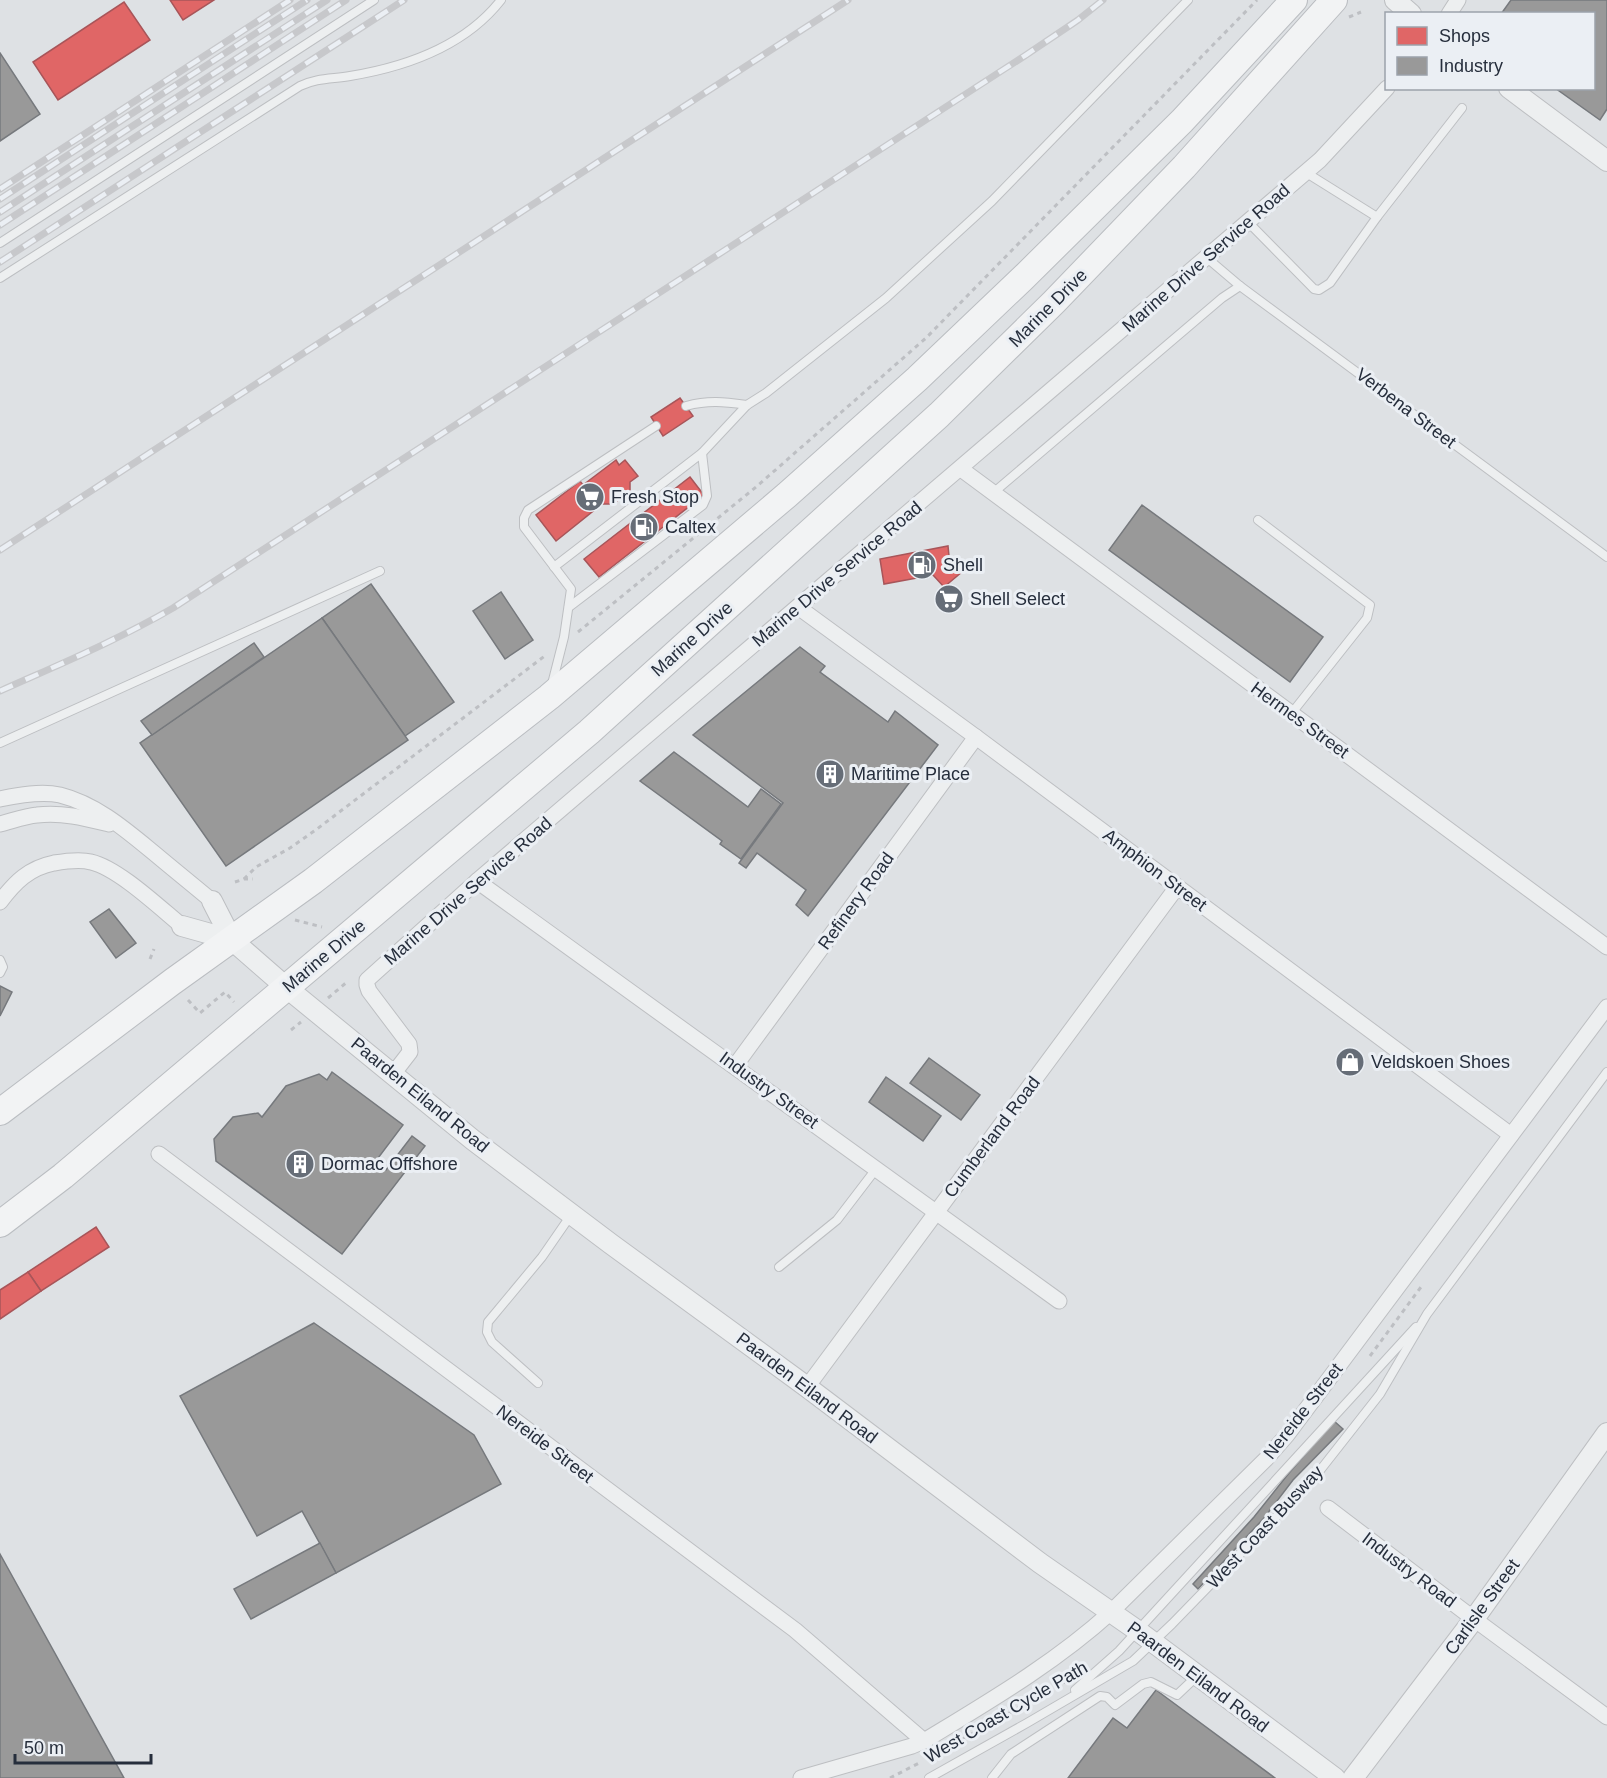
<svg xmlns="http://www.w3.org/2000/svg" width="1607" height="1778" font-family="Arial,sans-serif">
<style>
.shops{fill:#e06666;stroke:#a85559;stroke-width:1.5}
.industry{fill:#999;stroke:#76797d;stroke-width:1.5}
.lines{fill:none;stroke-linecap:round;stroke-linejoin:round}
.service-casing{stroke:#bdbfc2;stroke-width:10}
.minor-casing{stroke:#bdbfc2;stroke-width:17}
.tertiary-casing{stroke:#bdbfc2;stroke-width:22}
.primary-casing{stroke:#babdc1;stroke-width:28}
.path{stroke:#bdbfc3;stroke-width:3;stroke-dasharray:4.5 4.5;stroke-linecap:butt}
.service{stroke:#edeff0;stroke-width:8}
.minor{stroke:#edeff0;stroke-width:15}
.tertiary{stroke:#edeff0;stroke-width:20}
.primary{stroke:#f2f3f4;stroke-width:26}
.rail-casing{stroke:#c7c8cb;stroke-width:7}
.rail{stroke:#ebeff4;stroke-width:4.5;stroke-dasharray:14;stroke-linecap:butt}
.labels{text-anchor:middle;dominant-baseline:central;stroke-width:6;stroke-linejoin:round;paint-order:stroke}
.street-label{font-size:18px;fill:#262e3c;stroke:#ebeff4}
.poi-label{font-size:18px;fill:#262e3c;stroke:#ebeff4;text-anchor:start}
</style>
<rect width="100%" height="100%" fill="#dee1e4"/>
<g class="shops">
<path d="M170,0h44l-31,20z"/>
<path d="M124,2l26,38 -92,60 -25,-38z"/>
<path d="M680,398l13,18 -30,20 -12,-19z"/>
<path d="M616,460l3,5 6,-5 13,16 -8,6v9l-17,13h-11l-46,37 -20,-26 44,-34 3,4z"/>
<path d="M690,477l14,18 -105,82 -15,-18z"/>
<path d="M948,546l1,10 13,16 -18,15 -11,-12 -49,9 -4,-25z"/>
<path d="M96,1227l13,20 -68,44 -13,-19z"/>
<path d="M28,1272l13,19 -41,28v-29z"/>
</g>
<g class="industry">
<path d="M1511,0h96v109l-7,11 -45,-32h39v-74h-93z"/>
<path d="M0,53l40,61 -40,27z"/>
<path d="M1142,505l181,132 -33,45 -181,-132z"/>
<path d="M371,584l83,118 -49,34 -83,-118z"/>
<path d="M501,592l32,48 -28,19 -32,-48z"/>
<path d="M322,618l86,122 -182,126 -86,-123z"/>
<path d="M254,643l10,14 -112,78 -11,-14z"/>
<path d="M800,647l25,19 -5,6 68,50 7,-11 43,34 -130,171 -12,-11 10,-15 -49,-37 -11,15 -7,-5 44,-60 -90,-68z"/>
<path d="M674,752l74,55 13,-18 20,15 -40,55 -21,-15 2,-3 -82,-60z"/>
<path d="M109,909l27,34 -20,15 -26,-36z"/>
<path d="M0,986l12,6 -12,24z"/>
<path d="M929,1058l51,37 -19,25 -51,-37z"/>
<path d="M332,1072l71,53 -28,37 11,8 26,-34 13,10 -83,108 -126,-93 -2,-22 19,-22 25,-4 4,4 24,-31 33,-12 8,6z"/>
<path d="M886,1077l55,39 -18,25 -54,-39z"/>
<path d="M314,1323l160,112 27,49 -165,89 -34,-62 -45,25 -77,-140z"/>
<path d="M1334,1421l9,8 -50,51 -29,38 -66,71 -5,-5 61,-67 35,-44z"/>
<path d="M320,1543l16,30 -85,46 -17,-30z"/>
<path d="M0,1554l124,224h-124z"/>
<path d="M1156,1690l119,88h-207l45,-60 14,10z"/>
</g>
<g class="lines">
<g class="service-casing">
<g id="service">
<path d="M1305,172l72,45"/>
<path d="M1248,222l66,67 5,1 11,-7 47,-66 85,-109"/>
<path d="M0,243l374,-243"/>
<path d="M1207,258l33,28 367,271"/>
<path d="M0,278l300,-192c16,-8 32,-7 50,-10 55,-9 115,-30 151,-76"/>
<path d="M686,406c23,-6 38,-4 61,-1"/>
<path d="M702,453l45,-48 19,-12 120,-95 106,-97 196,-201"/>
<path d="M993,493l229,-195 18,-12"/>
<path d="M1258,520l112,85 -3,13 -76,96"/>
<path d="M554,567l148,-114 5,43 -4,9 -134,102"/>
<path d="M552,684l12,-47 7,-48 -47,-62v-9l4,-8 128,-84"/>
<path d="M0,743l380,-172"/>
<path d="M0,960l3,7 -3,6"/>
<path d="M779,1267l58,-47 39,-51"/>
<path d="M538,1383l-46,-41 -5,-10 1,-10 54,-65 29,-42"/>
<path d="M1075,1690l44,-39 297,-324"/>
<path d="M929,1778l98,-55 106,-62 39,-37 142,-146 66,-84 47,-80 180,-242"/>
<path d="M992,1778l19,-24 89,-58 7,1 8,8 28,-21 8,-2 26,13 19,-18"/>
</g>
</g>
<g class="minor-casing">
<g id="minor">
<path d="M1449,14l9,-14"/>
<path d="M961,469l646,478"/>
<path d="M798,607l178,130 535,398"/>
<path d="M0,799c19,-4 41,-8 60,-4 36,9 66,35 94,58 19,16 39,32 58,48"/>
<path d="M0,824c12,-3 25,-8 37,-9 25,-3 48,3 72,9"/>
<path d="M477,881l582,420"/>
<path d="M0,902c15,-20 29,-34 54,-39 12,-2 26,-4 37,-1 27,6 69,46 91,64"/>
<path d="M735,1066l241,-329"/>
<path d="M393,1074l17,-22 -1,-8 -40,-53 -2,-6v-5l110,-99 843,-721 67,-72"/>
<path d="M159,1154l636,476 129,111"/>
<path d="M807,1387l370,-500"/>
<path d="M1328,1508l146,111 133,98"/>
<path d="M801,1778l111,-32 12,-5c64,-39 131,-78 187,-129l155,-153 21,-24 320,-428"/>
</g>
</g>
<g class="tertiary-casing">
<g id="tertiary">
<path d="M1395,0l16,14"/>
<path d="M1509,88l98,73"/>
<path d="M212,901l20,39"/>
<path d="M182,926l50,14 55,48 186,152 138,104 196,143 233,176 98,68 197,147"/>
<path d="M1353,1778l121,-159 133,-186"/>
</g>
</g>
<g class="primary-casing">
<g id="primary">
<path d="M0,1112l172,-130 141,-101 236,-184 238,-202 130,-116 106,-101 159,-157 112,-121"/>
<path d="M0,1224l63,-48 526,-444 350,-317 115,-113 130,-135 150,-167"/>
</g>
</g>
<g class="path">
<path d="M1349,17l12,-5"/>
<path d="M578,632l178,-145 170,-149 331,-338"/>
<path d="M244,879l12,-12 34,-19 27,-19 229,-174"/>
<path d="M235,882l9,-3h9"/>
<path d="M295,920l27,7"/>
<path d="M150,959l4,-10"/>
<path d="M328,998l19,-16"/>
<path d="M188,1000l12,13 25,-21 9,10"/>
<path d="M291,1030l10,-8"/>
<path d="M1370,1356l51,-69"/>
<path d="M961,1740l104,-58"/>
<path d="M890,1778l31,-16"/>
</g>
<use href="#service" class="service"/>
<use href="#minor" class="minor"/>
<use href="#tertiary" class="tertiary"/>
<use href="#primary" class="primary"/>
<g class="rail-casing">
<g id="rail">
<path d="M0,189l290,-189"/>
<path d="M0,199l307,-199"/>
<path d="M0,212l327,-212"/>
<path d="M0,225l346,-225"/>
<path d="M0,262l404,-262"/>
<path d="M0,550l848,-550"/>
<path d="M0,691c58,-26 118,-51 173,-83l853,-553 52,-35 25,-20"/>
</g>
</g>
<use href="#rail" class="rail"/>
</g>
<defs>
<g id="supermarket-disc" transform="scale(1.5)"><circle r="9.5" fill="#666d77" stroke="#ebeff4"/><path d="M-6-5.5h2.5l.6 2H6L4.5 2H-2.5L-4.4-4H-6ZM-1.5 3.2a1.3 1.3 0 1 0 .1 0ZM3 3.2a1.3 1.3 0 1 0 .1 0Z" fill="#fff"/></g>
<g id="fuel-disc" transform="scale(1.5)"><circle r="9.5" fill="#666d77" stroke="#ebeff4"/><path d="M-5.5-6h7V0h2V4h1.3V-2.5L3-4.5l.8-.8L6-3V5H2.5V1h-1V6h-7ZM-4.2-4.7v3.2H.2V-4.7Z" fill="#fff"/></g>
<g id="building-disc" transform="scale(1.5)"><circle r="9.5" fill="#666d77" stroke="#ebeff4"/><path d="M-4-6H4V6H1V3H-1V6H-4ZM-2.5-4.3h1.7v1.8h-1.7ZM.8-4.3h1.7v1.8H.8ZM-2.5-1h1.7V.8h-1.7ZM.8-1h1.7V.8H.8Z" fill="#fff"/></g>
<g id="shop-disc" transform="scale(1.5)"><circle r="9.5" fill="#666d77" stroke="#ebeff4"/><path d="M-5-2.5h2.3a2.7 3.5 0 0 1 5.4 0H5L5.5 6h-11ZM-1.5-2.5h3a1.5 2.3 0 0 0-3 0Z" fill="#fff"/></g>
</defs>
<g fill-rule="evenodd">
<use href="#supermarket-disc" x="590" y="497"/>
<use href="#fuel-disc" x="644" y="527"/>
<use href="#fuel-disc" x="922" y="565"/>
<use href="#supermarket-disc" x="949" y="599"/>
<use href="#building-disc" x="830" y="774"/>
<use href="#shop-disc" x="1350" y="1062"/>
<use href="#building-disc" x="300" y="1164"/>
</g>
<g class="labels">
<g class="street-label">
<text transform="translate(1206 258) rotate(-41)">Marine Drive Service Road</text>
<text transform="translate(1048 308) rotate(-45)">Marine Drive</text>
<text transform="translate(1406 408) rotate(37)">Verbena Street</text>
<text transform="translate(837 574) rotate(-40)">Marine Drive Service Road</text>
<text transform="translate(692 639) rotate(-42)">Marine Drive</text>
<text transform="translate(1300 720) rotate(36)">Hermes Street</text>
<text transform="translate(1155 870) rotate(37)">Amphion Street</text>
<text transform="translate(468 891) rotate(-41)">Marine Drive Service Road</text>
<text transform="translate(856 901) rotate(-54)">Refinery Road</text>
<text transform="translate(324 956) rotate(-40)">Marine Drive</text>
<text transform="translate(769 1090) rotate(36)">Industry Street</text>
<text transform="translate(420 1095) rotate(39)">Paarden Eiland Road</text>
<text transform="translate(992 1137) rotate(-53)">Cumberland Road</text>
<text transform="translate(807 1388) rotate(37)">Paarden Eiland Road</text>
<text transform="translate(1303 1411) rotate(-52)">Nereide Street</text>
<text transform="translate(545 1444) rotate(37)">Nereide Street</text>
<text transform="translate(1265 1527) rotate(-47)">West Coast Busway</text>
<text transform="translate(1409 1570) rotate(37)">Industry Road</text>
<text transform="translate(1482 1607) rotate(-54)">Carlisle Street</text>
<text transform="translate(1198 1677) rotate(37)">Paarden Eiland Road</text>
<text transform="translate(1006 1712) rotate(-30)">West Coast Cycle Path</text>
</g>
<g class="poi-label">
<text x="611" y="497">Fresh Stop</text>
<text x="665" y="527">Caltex</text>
<text x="943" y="565">Shell</text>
<text x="970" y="599">Shell Select</text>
<text x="851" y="774">Maritime Place</text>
<text x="1371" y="1062">Veldskoen Shoes</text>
<text x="321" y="1164">Dormac Offshore</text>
</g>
</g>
<rect x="1385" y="12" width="210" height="78" fill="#ebeff4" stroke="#9ca2aa" stroke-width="1.5"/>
<rect x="1397" y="27" width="30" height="18" fill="#e06666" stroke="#9ca2aa" stroke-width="1.5"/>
<text x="1439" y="42" font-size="18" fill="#262e3c">Shops</text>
<rect x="1397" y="57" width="30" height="18" fill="#999999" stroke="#9ca2aa" stroke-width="1.5"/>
<text x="1439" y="72" font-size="18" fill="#262e3c">Industry</text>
<path d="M15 1754v9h136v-9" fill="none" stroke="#262e3c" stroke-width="3"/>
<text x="24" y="1754" font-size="18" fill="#262e3c" stroke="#ebeff4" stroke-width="4.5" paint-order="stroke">50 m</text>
</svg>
